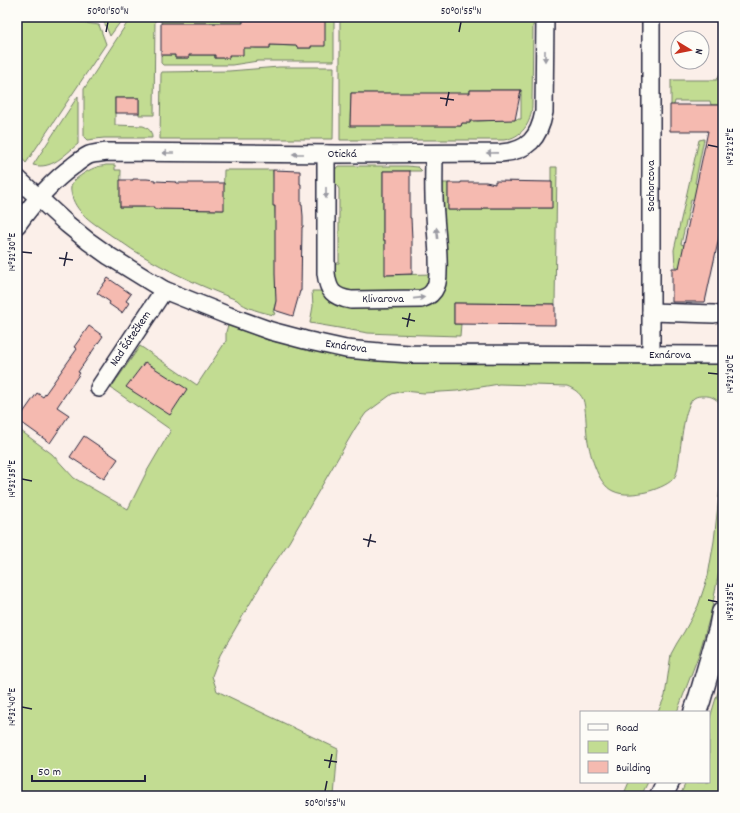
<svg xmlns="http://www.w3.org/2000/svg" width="740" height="813" font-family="Dekko,sans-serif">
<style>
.green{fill:#c2dc92;stroke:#727f66;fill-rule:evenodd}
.building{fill:#f5bab0;stroke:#22223b}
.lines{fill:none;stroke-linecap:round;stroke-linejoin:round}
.minor-casing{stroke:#22223b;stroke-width:20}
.secondary-casing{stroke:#22223b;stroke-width:25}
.minor{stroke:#fdfcf7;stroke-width:17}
.secondary{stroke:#fdfcf7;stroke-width:22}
.oneway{fill:#9a9aa2}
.ticks{fill:none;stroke:#22223b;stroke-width:1.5}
.labels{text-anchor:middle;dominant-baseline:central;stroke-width:3.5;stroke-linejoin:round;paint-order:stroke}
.street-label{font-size:12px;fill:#22223b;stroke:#fdfcf7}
.neatline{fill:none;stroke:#22223b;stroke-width:1.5}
.ticks-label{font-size:10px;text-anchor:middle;fill:#22223b}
</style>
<rect width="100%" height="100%" fill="#fbefe9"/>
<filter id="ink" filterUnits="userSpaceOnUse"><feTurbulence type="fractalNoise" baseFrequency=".025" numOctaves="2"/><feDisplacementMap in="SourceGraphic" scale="8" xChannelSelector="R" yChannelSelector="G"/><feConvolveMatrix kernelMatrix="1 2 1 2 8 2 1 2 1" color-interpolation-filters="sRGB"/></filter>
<g filter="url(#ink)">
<g class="green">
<path d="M17,17h29l53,8 7,19 -80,119 -9,-10z"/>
<path d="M102,17h22l-14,19z"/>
<path d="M131,17h24l-1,98h-15v-17h-24v27l28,1c6,2 9,6 9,12h-48l-17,2 -3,-3v-48z"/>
<rect x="161" y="17" width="82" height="6"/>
<path d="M325,17h9v44h-76l-26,4h-69l-2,-2v-8h14v3h14v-3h26v3h14v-3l14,-10 13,3h14v-3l27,1v2h14v-2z"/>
<path d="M340,17h197v8h-4l-1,81c-1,18 -10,31 -28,34h-164zM470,90h51v29l-44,2 -7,-3v5h-8l-1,3 -111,-1 1,-32 119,1z"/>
<path d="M723,66v19l-1,2 1,1v7l-4,10h-8l-1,-4h-35l-1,4 -3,1v-26h46z"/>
<path d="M279,67h55l-1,72h-173l1,-65 1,-2 67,-1z"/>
<path d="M78,96v48c-14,11 -26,26 -45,21z"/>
<path d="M704,139l-9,44 3,1 -4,16h-3l-10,44 3,1 -1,9 31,7 -2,7 -37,-1 -1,-17 25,-110z"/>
<path d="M106,165h9v5h6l-1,37h34l1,2 68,1 1,-40h49l6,121 -6,21 2,1 -1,2c-10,-2 -30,-7 -37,-15 -34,-13 -68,-28 -99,-47 -9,-5 -17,-12 -26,-17 -15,-11 -35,-21 -40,-40 -2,-7 -2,-12 4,-17 5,-4 14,-10 21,-12 2,-1 6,-1 9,-2z"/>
<path d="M338,166h69l11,1 4,4h-39v68l2,1 1,35 48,-1 -9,17 -67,2 -21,-3 -5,-27h7v-74l-7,-12 2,-6z"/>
<path d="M551,167h6l-2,137 -101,-1v21h7l-1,12 -69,-2 -23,-1 -58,-10 3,-17 -1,-15h13l95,14 26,-32v-29l-3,-33 -1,-28h6v27h35v-2h68z"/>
<path d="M228,325l40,15 55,13 52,8 67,1 271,1 10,4v40c-5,-7 -11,-12 -20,-11 -3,0 -6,0 -9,2 -10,7 -13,47 -15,61 -1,6 -1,15 -6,20 -5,6 -19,11 -27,13 -10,2 -23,4 -33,-1 -16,-7 -24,-40 -26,-56 -1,-9 -1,-28 -4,-36 -4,-7 -9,-10 -16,-13l-68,-2 -42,7 -33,2 -20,-2 -12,3 -26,19 -10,14 -67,115 -20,29 -49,84 -8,21 5,15 121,58 -4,47h-227l-90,-2v-366l35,26 22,24 54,31 19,-38 24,-41 -60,-42 29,-42 57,39 29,-44v-9z"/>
<path d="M723,460v52l-4,59 -8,42 -12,41 -22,58h-19l7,-16 6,-42 6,-11 7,-11 14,-26 10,-30 6,-35z"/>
<path d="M723,675v121h-43l6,-14h23v-61z"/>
<path d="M629,782h19l-7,14h-18z"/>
</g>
<g class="building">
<path d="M243,17h82v29h-14v2h-14v-2l-27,-1v3h-27v7h-14v3h-14v-3h-26v3h-14v-3h-14v-32h82z"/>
<path d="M470,90h51l-6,30 -45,1v2h-8l-1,3h-111l1,-33h119z"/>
<rect x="115" y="98" width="24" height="15"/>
<path d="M670,105h53v114l-18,83h-33v-34h7l29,-137h-38z"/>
<path d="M273,170l27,1v13h1v21h1l1,11v11h-1l-1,64h-1l-7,25 -19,-6 2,-9 -1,-27v-68h-2z"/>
<path d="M383,171h27v47h1l1,21v35l-27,1v-35h-2z"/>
<path d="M133,179h14l8,1v1l22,1 -1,1h48v27l-70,-1v-2h-34v-27h13z"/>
<path d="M495,181l57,1v26h-69v2h-35v-27h13v-1h25l9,2z"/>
<path d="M108,278l23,16 -5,7 3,2 -7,10 -13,-9 1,-2 -13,-9z"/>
<path d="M454,303l101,1v21l-101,-1z"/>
<path d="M89,326l14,10 -25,36 2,1 -23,34 12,8 -19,28 -32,-23 19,-27 6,4 34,-48 -3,-2z"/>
<path d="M145,362l42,27 -17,26 -44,-28z"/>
<path d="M84,436l34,23 -14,20 -34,-22z"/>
</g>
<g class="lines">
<g class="minor-casing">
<g id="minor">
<path d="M651,17v338"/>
<path d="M326,154v119c2,18 7,24 25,27l70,-1c7,-2 12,-5 15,-13 2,-5 2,-10 2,-15 1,-19 -2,-37 -3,-56 -2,-20 -1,-41 -1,-61"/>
<path d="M17,178l50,46 21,17 21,15 55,34 65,26 42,15 34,9 41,9 34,3 31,2 312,1"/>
<path d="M17,225c16,-22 34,-43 56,-59 5,-4 10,-8 16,-11 6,-2 12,-2 19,-3l229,2 164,-1c27,-2 38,-15 43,-41l1,-95"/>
<path d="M651,312l63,2"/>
<path d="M99,388l65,-98"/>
</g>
</g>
<g class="secondary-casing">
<g id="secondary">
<path d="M695,712l4,-11 21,-72 3,-16"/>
<path d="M661,796l7,-14"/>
</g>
</g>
<use href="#minor" class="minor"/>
<use href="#secondary" class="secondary"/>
</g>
<defs><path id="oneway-solid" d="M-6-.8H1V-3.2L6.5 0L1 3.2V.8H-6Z"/></defs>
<g class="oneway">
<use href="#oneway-solid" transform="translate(545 56) rotate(90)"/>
<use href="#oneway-solid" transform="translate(168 153) rotate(-180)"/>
<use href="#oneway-solid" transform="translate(492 153) rotate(179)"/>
<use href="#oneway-solid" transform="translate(298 154) rotate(-180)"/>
<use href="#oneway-solid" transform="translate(326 193) rotate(90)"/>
<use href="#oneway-solid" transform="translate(437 233) rotate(-96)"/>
<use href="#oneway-solid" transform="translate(419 298) rotate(-6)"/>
</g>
</g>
<path class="ticks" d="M106,32l2,-10M459,32l2,-10M440,98l14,2M446,106l3,-14M708,145l10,2M22,252l10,1M59,258l14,2M64,266l3,-14M402,318l13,3M407,327l3,-14M708,373l10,1M22,479l10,2M363,539l13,3M368,547l3,-13M708,600l10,2M22,707l10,2M324,760l13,2M329,768l3,-14M325,791l2,-10"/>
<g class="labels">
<g class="street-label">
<text x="342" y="154">Otická</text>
<text transform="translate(651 186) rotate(-90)">Sochorcova</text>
<text x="383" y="299">Klivarova</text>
<text transform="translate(131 339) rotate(-56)">Nad Šátečkem</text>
<text transform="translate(346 347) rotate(8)">Exnárova</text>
<text x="670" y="355">Exnárova</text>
</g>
</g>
<rect width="740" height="813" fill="none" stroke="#fdfcf7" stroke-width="44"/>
<rect x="580" y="711" width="130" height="72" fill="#fdfcf7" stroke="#a5a5ac"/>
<rect x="588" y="724" width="20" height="6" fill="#fdfcf7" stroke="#a5a5ac"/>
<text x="616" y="731" font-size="12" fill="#22223b">Road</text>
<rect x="588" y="741" width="20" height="12" fill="#c2dc92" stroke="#a5a5ac"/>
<text x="616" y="751" font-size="12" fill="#22223b">Park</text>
<rect x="588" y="761" width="20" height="12" fill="#f5bab0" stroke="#a5a5ac"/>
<text x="616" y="771" font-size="12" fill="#22223b">Building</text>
<g transform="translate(690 50) rotate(100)"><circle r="19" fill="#fdfcf7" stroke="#a5a5ac"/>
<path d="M0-3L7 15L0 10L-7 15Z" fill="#c8321e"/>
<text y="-6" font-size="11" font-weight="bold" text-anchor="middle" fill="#22223b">N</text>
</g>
<path d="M32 775v6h113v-6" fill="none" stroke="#22223b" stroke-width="2"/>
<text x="38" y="775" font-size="12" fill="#22223b" stroke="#fdfcf7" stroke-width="3" paint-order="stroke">50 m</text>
<rect x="22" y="22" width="696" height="769" class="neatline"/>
<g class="ticks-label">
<text x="108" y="14">50°01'50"N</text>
<text x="461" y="14">50°01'55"N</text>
<text transform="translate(729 147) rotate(-90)" y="4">14°32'25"E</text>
<text transform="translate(11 252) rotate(-90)" y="4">14°32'30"E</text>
<text transform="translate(729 374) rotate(-90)" y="4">14°32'30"E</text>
<text transform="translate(11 479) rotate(-90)" y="4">14°32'35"E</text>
<text transform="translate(729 602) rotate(-90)" y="4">14°32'35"E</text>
<text transform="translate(11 707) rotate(-90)" y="4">14°32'40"E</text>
<text x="325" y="806">50°01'55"N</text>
</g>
</svg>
